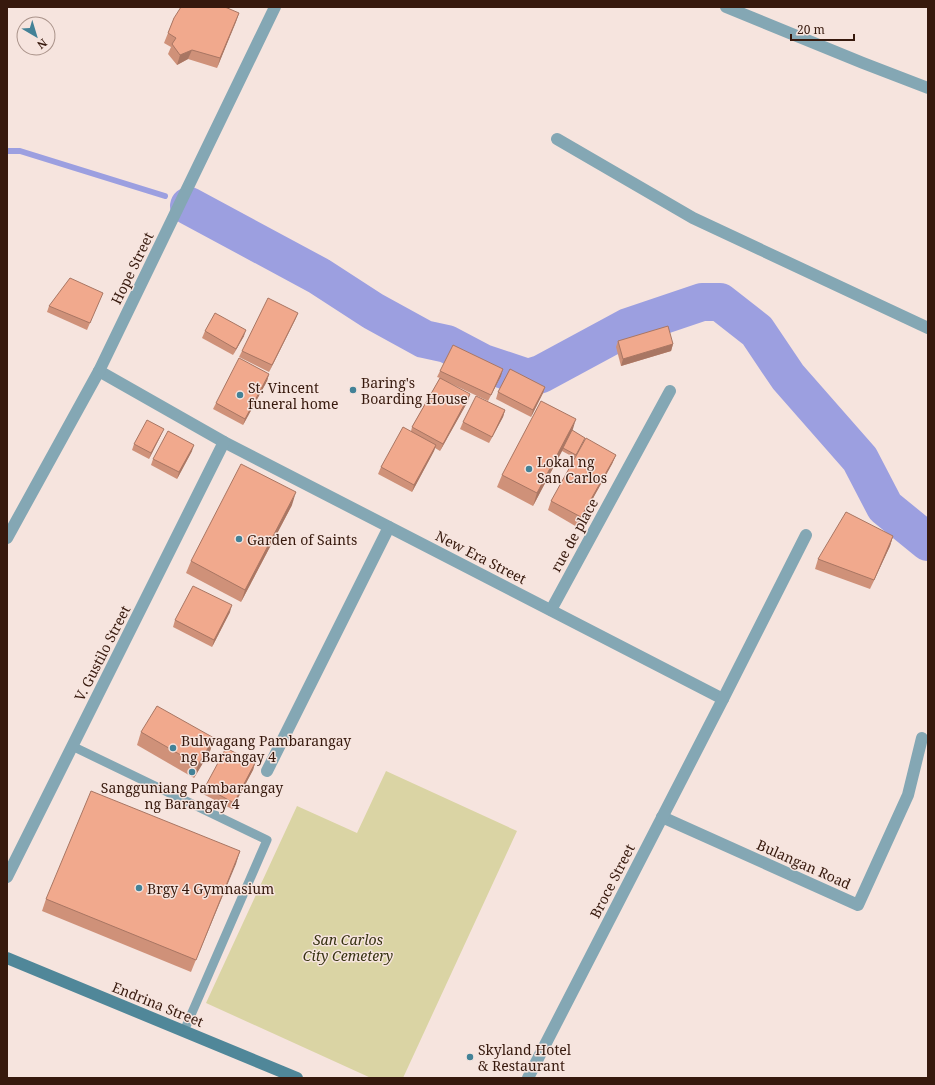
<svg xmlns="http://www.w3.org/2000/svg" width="935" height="1085" font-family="'Noto Serif',serif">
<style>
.green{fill:#dad4a4}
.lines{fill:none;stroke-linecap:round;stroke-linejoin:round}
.stream{stroke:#9c9fe0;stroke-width:6}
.river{stroke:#9c9fe0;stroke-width:38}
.lane{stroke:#84a7b4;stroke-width:9}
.street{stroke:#84a7b4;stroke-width:12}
.secondary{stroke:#508799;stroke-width:12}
.wall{fill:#cf9179}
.shaded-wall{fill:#a97663}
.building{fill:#f1a98d;stroke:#a97663}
.poi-dot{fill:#438297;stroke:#f6e4de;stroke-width:1.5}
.labels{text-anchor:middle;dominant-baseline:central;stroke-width:3;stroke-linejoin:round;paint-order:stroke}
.street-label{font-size:14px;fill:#37190d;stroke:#f6e4de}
.poi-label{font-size:14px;fill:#37190d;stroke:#f6e4de;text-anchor:start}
.park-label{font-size:14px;font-style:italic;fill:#363211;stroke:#f6e4de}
</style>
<rect width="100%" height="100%" fill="#f6e4de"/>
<path class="green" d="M386,771l131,60 -114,247h-32l-165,-75 91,-197 60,27z"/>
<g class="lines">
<path class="stream" d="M7,151h13l145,45"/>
<path class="river" d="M189,206l130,70 54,35 51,28 23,5 36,19 45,15 13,-4 87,-47 74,-25h18l37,29 31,46 72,82 25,48 43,35"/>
<path class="lane" d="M72,746l195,94 -83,191"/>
<g class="street">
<path d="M726,7l137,56 65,25"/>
<path d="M557,139l136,79 235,110"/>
<path d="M99,371l125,71 499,257"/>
<path d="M7,538l92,-167 176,-364"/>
<path d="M551,610l119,-219"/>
<path d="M267,771l122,-244"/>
<path d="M662,817l196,88 50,-110 14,-57"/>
<path d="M7,877l217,-435"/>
<path d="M528,1078l195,-379 83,-164"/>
</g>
<path class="secondary" d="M7,958l290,120"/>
</g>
<g class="wall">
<path d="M239,13l-22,55 -29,-9 -11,6 -9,-11 3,-7 -7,-4 10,-25z"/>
<path d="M100,299l-13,31 -40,-18 2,-6z"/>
<path d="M298,313l-3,7 -26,52 -30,-15 3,-6z"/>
<path d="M205,331l39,5 -11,19 -31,-17z"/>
<path d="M618,341l55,3 -2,7 -50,15 -5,-19z"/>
<path d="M440,371l61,5 -13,25 -45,-21 25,21 -28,50 -5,-3 -1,3 -22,41 -34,-18 3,-7 30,-36 1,-4 28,-49 -3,-1z"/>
<path d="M269,374l-2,7 -24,44 -30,-16 3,-6z"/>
<path d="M545,387l-2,6 -12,24 -35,-18 2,-7z"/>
<path d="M505,410l-2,7 -14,26 -29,-14 3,-7z"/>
<path d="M572,430l12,11 -9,17 -13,-7 -29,55 -36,-19 5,-12z"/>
<path d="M161,435l-12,24 -17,-9 2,-6z"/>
<path d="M192,451l-15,28 -26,-14 2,-6z"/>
<path d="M616,455l-4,9 -35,63 -29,-17 3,-9z"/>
<path d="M292,505l-51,97 -55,-29 5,-12z"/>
<path d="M893,536l-3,10 -20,43 -55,-20 3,-10z"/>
<path d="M230,612l-18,35 -39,-20 2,-7z"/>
<path d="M141,732l73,6 -4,13 -16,27 -57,-33z"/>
<path d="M255,763l-2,7 -21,39 -29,-15 2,-7z"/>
<path d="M240,851l-49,121 -149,-61 4,-12z"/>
</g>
<g class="shaded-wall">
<path d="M239,13l-3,9 -19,46 3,-10z"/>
<path d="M192,50l-4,9 -11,6 3,-10z"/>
<path d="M298,313l-3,7 -26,52 3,-7z"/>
<path d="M246,330l-2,6 -11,19 3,-6z"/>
<path d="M673,344l-2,7 -50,15 2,-7z"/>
<path d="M503,369l-2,7 -13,25 3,-6z"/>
<path d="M269,374l-2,7 -24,44 2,-6z"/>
<path d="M545,387l-2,6 -12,24 2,-7z"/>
<path d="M470,394l-2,7 -28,50 3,-7z"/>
<path d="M505,410l-2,7 -14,26 3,-6z"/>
<path d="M576,419l-4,13 -39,74 4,-13z"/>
<path d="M164,429l-15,30 2,-6z"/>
<path d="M194,445l-2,6 -15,28 2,-7z"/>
<path d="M436,445l-2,6 -22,41 2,-7z"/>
<path d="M616,455l-4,9 -35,63 4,-10z"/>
<path d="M296,492l-4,13 -51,97 4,-12z"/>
<path d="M893,536l-3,10 -20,43 4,-9z"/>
<path d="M232,605l-2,7 -18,35 2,-7z"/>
<path d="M214,738l-4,13 -16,27 4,-13z"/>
<path d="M255,763l-2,7 -21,39 2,-6z"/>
<path d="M240,851l-4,13 -45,108 5,-12z"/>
</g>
<g class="building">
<path d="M181,7h44l14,6 -19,45 -28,-8 -12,5 -8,-11 4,-6 -8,-5 6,-15z"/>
<path d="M70,278l33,15 -13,30 -41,-17z"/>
<path d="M268,298l30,15 -26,52 -30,-14z"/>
<path d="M215,313l31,17 -10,19 -31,-18z"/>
<path d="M668,326l5,18 -50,15 -5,-18z"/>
<path d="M453,345l50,24 -12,26 -51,-24z"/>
<path d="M239,358l30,16 -24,45 -29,-16z"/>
<path d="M510,369l35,18 -12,23 -35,-18z"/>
<path d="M440,378l30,16 -27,50 -31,-17z"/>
<path d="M476,396l29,14 -13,27 -29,-15z"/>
<path d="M541,401l35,18 -39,74 -35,-18z"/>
<path d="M147,420l17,9 -13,24 -17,-9z"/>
<path d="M403,427l33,18 -22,40 -33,-18z"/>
<path d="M572,430l13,8 -9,17 -13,-7z"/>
<path d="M168,431l26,14 -15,27 -26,-13z"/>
<path d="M586,438l30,17 -35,62 -30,-16z"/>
<path d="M241,464l55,28 -51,98 -54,-29z"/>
<path d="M846,512l47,24 -19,44 -56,-21z"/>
<path d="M193,586l39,19 -18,35 -39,-20z"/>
<path d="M157,706l57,32 -16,27 -57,-33z"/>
<path d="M226,748l29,15 -21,40 -29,-16z"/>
<path d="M91,791l149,60 -44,109 -150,-61z"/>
</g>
<g class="poi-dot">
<circle cx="353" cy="390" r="4"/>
<circle cx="240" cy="395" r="4"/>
<circle cx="529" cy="469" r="4"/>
<circle cx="239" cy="539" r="4"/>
<circle cx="173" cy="748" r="4"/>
<circle cx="192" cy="772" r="4"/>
<circle cx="139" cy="888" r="4"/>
<circle cx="470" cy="1057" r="4"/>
</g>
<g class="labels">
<g class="street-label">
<text transform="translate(132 268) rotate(-64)">Hope Street</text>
<text transform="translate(574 535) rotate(-61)">rue de place</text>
<text transform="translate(481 557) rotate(27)">New Era Street</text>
<text transform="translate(102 653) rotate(-63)">V. Gustilo Street</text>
<text transform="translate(804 864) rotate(24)">Bulangan Road</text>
<text transform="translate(612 881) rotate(-63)">Broce Street</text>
<text transform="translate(158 1004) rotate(22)">Endrina Street</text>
</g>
<g class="poi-label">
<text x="361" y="382">Baring's<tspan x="361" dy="16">Boarding House</tspan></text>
<text x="248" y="387">St. Vincent<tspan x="248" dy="16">funeral home</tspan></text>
<text x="537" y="461">Lokal ng<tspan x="537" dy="16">San Carlos</tspan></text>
<text x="247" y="539">Garden of Saints</text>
<text x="181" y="740">Bulwagang Pambarangay<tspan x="181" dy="16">ng Barangay 4</tspan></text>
<text x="192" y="787" text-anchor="middle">Sangguniang Pambarangay<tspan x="192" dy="16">ng Barangay 4</tspan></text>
<text x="147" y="888">Brgy 4 Gymnasium</text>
<text x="478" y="1049">Skyland Hotel<tspan x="478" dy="16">&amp; Restaurant</tspan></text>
</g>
<g class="park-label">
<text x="348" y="939">San Carlos<tspan x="348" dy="16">City Cemetery</tspan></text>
</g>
</g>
<rect width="935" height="1085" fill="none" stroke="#37190d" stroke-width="16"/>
<g transform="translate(36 36) rotate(142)"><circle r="19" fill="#f6e4de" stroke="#aa938a"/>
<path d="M0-3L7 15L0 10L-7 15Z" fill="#438297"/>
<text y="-6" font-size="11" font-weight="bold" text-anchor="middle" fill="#37190d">N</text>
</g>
<path d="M791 34v6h63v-6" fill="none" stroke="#37190d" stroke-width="2"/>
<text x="797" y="34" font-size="12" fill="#37190d" stroke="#f6e4de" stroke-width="3" paint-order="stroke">20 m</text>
</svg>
